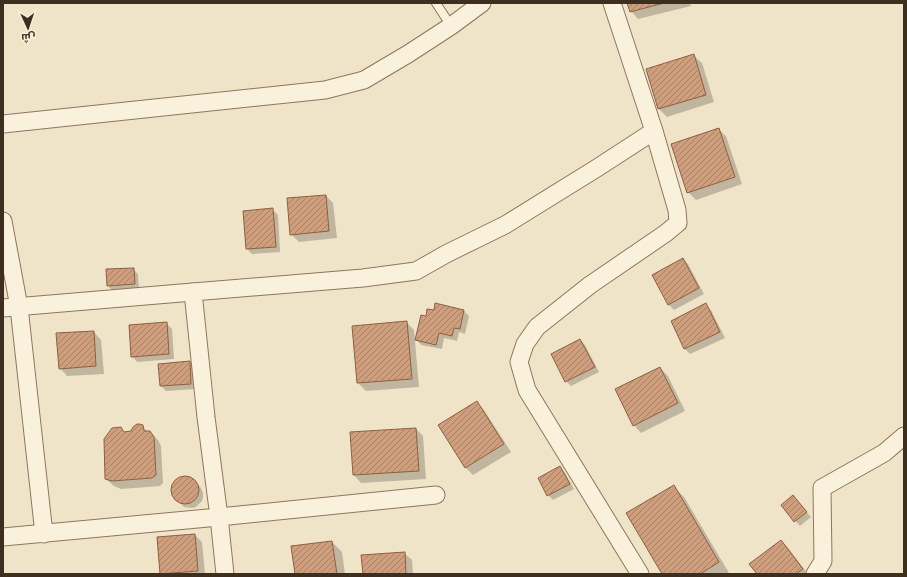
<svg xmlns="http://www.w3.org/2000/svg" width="907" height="577" font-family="'Roboto Serif',Cairo,serif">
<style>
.shadow{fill:#0003}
.building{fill:url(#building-hatch);stroke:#8d5f41}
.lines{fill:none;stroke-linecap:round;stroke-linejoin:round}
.service-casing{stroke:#8d765c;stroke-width:10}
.minor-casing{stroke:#8d765c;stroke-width:19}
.service{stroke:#faf1dc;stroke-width:8}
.minor{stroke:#faf1dc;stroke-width:17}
</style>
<defs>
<pattern id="building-hatch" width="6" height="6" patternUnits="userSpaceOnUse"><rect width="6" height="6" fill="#cf9f7d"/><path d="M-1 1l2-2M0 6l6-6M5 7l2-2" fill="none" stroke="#a98266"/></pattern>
</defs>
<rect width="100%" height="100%" fill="#f0e4c8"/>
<g class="shadow">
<path d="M628,3h62l1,3 -53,13 -7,-8z"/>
<path d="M694,56l8,7 12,39 -47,15 -8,-8 -12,-39z"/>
<path d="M718,129l8,7 16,48 -46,16 -8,-8z"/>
<path d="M326,196l7,7 4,35 -38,4 -8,-8z"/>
<path d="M272,209l6,6 2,37 -28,2 -5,-5 -3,-38z"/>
<path d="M683,259l5,5 16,30 -30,16 -6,-6z"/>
<path d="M133,269l5,5 1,15 -26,2 -5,-5z"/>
<path d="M706,305l5,5 14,28 -35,16 -5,-5 -13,-28z"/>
<path d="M464,311l5,5 -4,18 -6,-2 -2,9 -13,-3 -2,11 -21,-4 -5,-6 10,-22z"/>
<path d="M406,322l8,8 5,57 -53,4 -8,-8 -5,-56z"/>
<path d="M167,324l5,5 2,30 -37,3 -5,-6z"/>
<path d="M94,332l7,8 3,34 -37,2 -7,-8z"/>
<path d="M580,340l5,5 14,27 -28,14 -5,-5z"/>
<path d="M189,362l5,6 2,21 -30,2 -5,-5z"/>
<path d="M660,368l8,8 17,35 -44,22 -7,-8z"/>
<path d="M477,403l7,7 27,42 -38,23 -8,-8z"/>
<path d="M142,426l6,6h2l8,8 3,6 2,37 -3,3 -39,3 -7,-3 -8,-7 18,-46 8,-1z"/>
<path d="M416,429l7,7 3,43 -65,4 -7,-8z"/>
<path d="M560,467l5,6 9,16 -21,11 -5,-5z"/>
<path d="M184,477l5,1 4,2 8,8 2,5v4l-1,4 -6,6 -4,1 -8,-1 -8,-8 -4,-8v-4l4,-7z"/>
<path d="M674,487l10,10 45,76 -2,1h-64z"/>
<path d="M798,502l13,15 -11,9 -18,-20z"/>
<path d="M195,535l7,7 3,32h-44z"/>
<path d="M781,541l8,8 19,25h-50z"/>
<path d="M332,542l10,10 3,22h-49z"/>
<path d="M404,553l8,7 1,14h-49z"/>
</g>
<g class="building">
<path d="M627,3h37l-34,9z"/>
<path d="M694,54l12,41 -48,14 -12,-40z"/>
<path d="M719,128l16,49 -48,16 -16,-49z"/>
<path d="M326,195l3,36 -39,4 -3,-37z"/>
<path d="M273,208l3,39 -30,2 -3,-38z"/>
<path d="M683,258l16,30 -31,17 -16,-30z"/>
<path d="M134,268l1,16 -28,2 -1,-17z"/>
<path d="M435,303l29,7 -4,19 -6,-1 -2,8 -13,-3 -3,12 -21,-5 6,-25 5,1 1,-7 7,1z"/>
<path d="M706,303l14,29 -36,17 -13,-28z"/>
<path d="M407,321l5,58 -55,4 -5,-57z"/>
<path d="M167,322l2,32 -38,3 -2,-32z"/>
<path d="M94,331l2,35 -37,3 -3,-36z"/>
<path d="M580,339l15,28 -30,15 -14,-28z"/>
<path d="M190,361l1,23 -31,2 -2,-22z"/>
<path d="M660,367l18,36 -45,23 -18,-37z"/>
<path d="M477,401l27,43 -39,24 -27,-43z"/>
<path d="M137,424h2l4,1 1,6h6l4,6 2,38 -4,3 -40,3 -7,-2 -1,-40 8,-11 9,-1 3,5 7,-1 2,-4z"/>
<path d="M416,428l3,43 -66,4 -3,-43z"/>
<path d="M560,466l10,18 -23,12 -9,-18z"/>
<circle cx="185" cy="490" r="14"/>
<path d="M674,485l45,77 -19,12h-38l-36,-61z"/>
<path d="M793,495l14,17 -13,10 -13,-17z"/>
<path d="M195,534l3,37 -38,3 -3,-37z"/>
<path d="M781,540l22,29 -7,5h-39l-8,-10z"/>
<path d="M332,541l5,33h-42l-4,-28z"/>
<path d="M405,552l1,22h-43l-2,-19z"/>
</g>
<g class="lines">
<g class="service-casing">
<path id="service" d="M436,3l15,23"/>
</g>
<g class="minor-casing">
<g id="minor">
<path d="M612,3l42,128 23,79 1,13 -12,10 -76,52 -53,42 -12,17 -6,18 8,28 113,184"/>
<path d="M3,124l322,-34 39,-10 44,-26 43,-28 31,-23"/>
<path d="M3,221l16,86 25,227"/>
<path d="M3,308l190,-16"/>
<path d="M3,537l216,-20 -13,-100 -13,-125 170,-14 53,-7 30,-17 59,-29 92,-57 57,-37"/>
<path d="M225,574l-6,-57 217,-22"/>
<path d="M815,574l8,-13 -1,-73 62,-35 20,-17"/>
</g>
</g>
<use href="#service" class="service"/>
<use href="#minor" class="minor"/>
</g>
<rect width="907" height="577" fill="none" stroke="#3d2e20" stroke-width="8"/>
<g transform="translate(28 28) rotate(177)" stroke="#f7eed8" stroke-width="3" paint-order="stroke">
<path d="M0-3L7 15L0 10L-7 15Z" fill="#3d2e20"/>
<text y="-6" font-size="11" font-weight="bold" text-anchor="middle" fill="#3d2e20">ش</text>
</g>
</svg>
